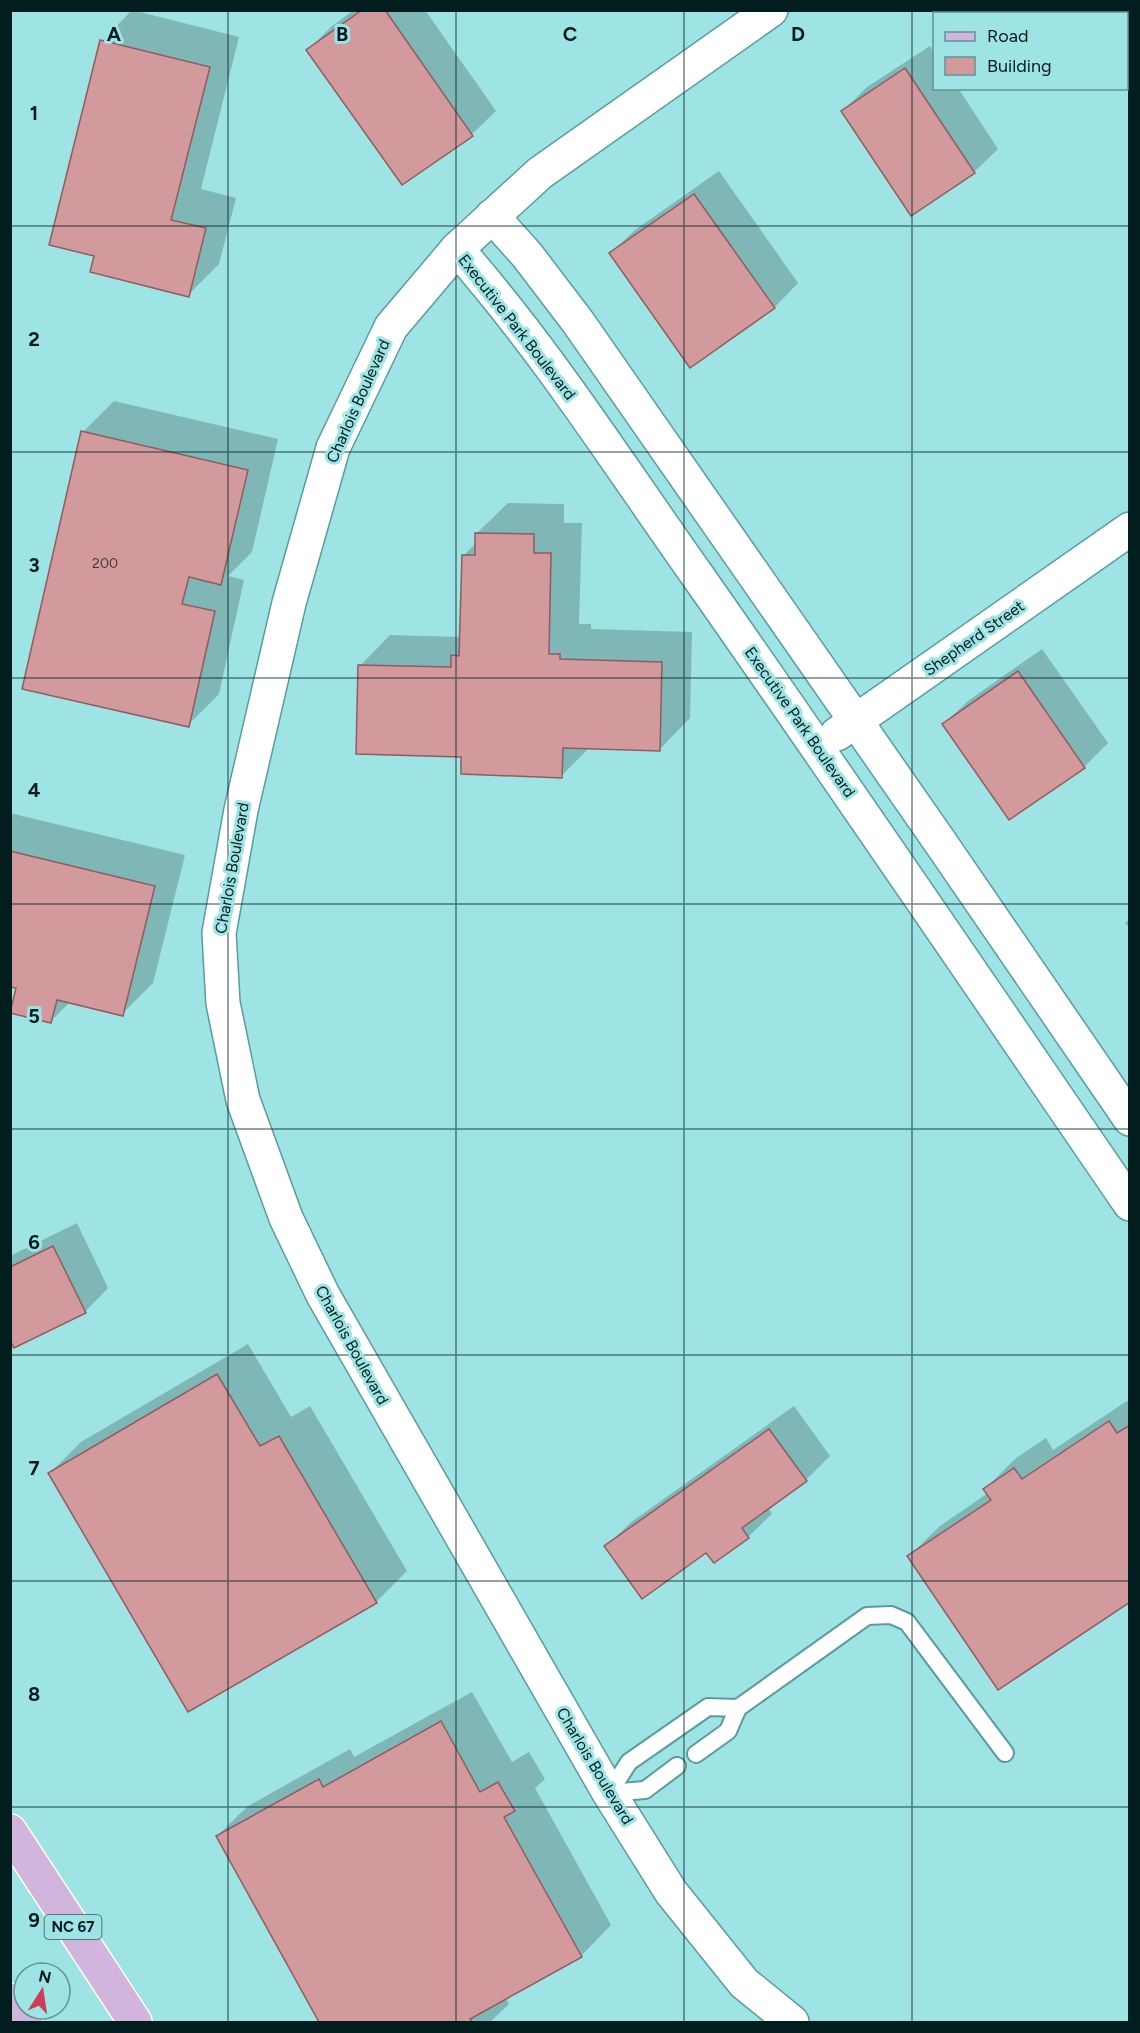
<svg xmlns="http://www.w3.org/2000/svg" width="1140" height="2033" font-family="Figtree,sans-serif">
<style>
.shadow{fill:#0003}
.building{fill:#d39a9d;stroke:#905c5f;stroke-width:1.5}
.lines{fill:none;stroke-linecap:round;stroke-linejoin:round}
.service-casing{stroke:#5a9c9d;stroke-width:20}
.minor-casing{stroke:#5a9c9d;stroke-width:36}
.primary-casing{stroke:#fff;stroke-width:36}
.service{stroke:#fff;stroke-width:16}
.minor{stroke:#fff;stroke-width:33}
.primary{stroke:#d1b5dd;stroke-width:33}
.grid{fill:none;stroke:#011d1e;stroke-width:1.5;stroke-opacity:0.55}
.labels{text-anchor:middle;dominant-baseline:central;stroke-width:6;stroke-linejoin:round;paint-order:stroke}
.number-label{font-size:14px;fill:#363c3e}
.shield{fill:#9fe4e4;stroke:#305959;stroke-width:1.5}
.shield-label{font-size:15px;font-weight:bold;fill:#011d1e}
.street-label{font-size:16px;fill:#011d1e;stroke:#9fe4e4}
.grid-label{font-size:20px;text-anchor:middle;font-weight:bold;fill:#011d1e;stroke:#9fe4e4;stroke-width:6;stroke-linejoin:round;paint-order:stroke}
</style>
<rect width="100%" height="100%" fill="#9fe4e4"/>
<g class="shadow">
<path d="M132,10l107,27 -38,152 35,9 -17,66 -31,31 -93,-40 7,-214z"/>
<path d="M354,10h71l71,101 -24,23 -70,49 -94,-133 24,-24z"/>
<path d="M1097,10h33l-4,4h-32z"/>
<path d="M930,46l4,7v35h24l40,61 -24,23 -131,-61 24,-24z"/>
<path d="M719,171l79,112 -23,24 -85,59 -79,-113 24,-23z"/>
<path d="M114,401l164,38 -26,113 -24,24 16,4 -25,114 -31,31 -105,-293z"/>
<path d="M508,503l56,1v19h18l-3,101h12v5l101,3 -2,86 -30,31 -70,-2 -29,29 -98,-20 -103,-90 30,-31 71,2 2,-81 14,-14v-9z"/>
<path d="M1042,649l66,94 -24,24 -74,51 -66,-94 24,-23z"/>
<path d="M10,813l175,42 -32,128 -31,31 -52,-12 -19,19 -34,-34 -7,-2z"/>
<path d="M1130,919v9l-5,-5z"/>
<path d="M77,1223l31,65 -23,24 -75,25v-81z"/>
<path d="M248,1344l43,73 19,-11 97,165 -31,31 -326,-129 31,-31z"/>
<path d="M1130,1399v201l-221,-44 31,-30 48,-33 -3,-4 31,-31 30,-20 7,12z"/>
<path d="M794,1406l36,50 -24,24 -38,27 4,7 -24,23 -41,14 -101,-4 24,-24z"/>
<path d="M472,1692l40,70 17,-10 16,27 -10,9 76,137 -30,31 -76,41 4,7 -19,18h-169l-104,-186 31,-30 102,-57 4,8z"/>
</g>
<g class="building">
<path d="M362,10h23l88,126 -71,49 -96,-135z"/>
<path d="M1130,10v51l-4,-8v-39h-27l7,-4z"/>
<path d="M100,40l110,27 -39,153 35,8 -17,69 -99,-25 4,-16 -45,-11z"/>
<path d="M905,68l70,105 -64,43 -70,-105z"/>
<path d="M694,194l81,114 -85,60 -81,-115z"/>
<path d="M81,431l167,39 -27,115 -32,-8 -7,27 33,7 -26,116 -167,-38z"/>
<path d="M475,533l59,1v19h17l-2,101h11v5l102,3 -2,89 -97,-3 -1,30 -101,-4v-17l-105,-3 2,-89 93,2v-12l8,1 3,-101h13z"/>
<path d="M1018,671l67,97 -76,52 -67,-96z"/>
<path d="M10,851l145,35 -32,130 -66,-16 -6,23 -41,-10 6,-25 -6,-1z"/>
<path d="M53,1246l33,67 -72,35 -4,-8v-73z"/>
<path d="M217,1374l43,72 19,-10 98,167 -189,109 -140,-239z"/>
<path d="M1109,1421l8,12 13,-8v177l-132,88 -91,-134 84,-56 -8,-11 31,-21 8,11z"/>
<path d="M769,1429l38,52 -65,47 7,10 -35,25 -8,-10 -64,46 -38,-53z"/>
<path d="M441,1721l39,71 18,-10 17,29 -11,6 78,140 -112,62 2,3h-153l-103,-186 103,-57 4,8z"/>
</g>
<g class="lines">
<g class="service-casing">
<g id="service">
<path d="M696,1754l32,-23 10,-23"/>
<path d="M609,1793l20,-31 79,-55 30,1 129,-92 24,-1 16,7 98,131"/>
<path d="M609,1793l36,-3 32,-24"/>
</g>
</g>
<g class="minor-casing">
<g id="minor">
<path d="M771,10l-231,163 -83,76 -66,78 -58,121 -44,155 -48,207 -22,123 4,70 20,97 43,118 37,77 286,498 62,99 73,91 48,39"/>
<path d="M492,216l35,39 51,67 360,517 192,280"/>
<path d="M457,249c89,101 162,216 240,326 146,208 289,419 433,629"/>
<path d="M837,734l293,-205"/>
</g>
</g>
<g class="primary-casing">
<g id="primary">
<path d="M10,1831l125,191"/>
<path d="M10,2000l16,22"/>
</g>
</g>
<use href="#service" class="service"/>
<use href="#minor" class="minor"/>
<use href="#primary" class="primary"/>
</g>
<path class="grid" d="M228,10v2012M456,10v2012M684,10v2012M912,10v2012M10,226h1120M10,452h1120M10,678h1120M10,904h1120M10,1129h1120M10,1355h1120M10,1581h1120M10,1807h1120"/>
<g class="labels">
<g class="number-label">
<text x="105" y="563">200</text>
</g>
<rect class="shield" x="44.5" y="1915" width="57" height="24" rx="4.5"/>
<g class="shield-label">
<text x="73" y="1927">NC 67</text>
</g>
<g class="street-label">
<text transform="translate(517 327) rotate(52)">Executive Park Boulevard</text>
<text transform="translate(358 401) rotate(-66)">Charlois Boulevard</text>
<text transform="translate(974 638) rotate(-35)">Shepherd Street</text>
<text transform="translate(800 722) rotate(55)">Executive Park Boulevard</text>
<text transform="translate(232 868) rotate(-80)">Charlois Boulevard</text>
<text transform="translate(352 1345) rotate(61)">Charlois Boulevard</text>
<text transform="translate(595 1766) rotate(59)">Charlois Boulevard</text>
</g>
</g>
<g class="grid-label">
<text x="114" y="41">A</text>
<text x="342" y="41">B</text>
<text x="570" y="41">C</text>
<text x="798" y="41">D</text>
<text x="34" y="120">1</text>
<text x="34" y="346">2</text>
<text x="34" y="572">3</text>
<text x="34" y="797">4</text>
<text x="34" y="1023">5</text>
<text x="34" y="1249">6</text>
<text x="34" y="1475">7</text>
<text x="34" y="1701">8</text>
<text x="34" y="1927">9</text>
</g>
<rect width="1140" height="2033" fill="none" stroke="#011d1e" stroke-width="24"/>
<rect x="933" y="12" width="195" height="78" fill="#9fe4e4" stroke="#609495" stroke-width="1.5"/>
<rect x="945" y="32" width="30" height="9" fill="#d1b5dd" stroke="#609495" stroke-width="1.5"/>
<text x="987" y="42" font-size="18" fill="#011d1e">Road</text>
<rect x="945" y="57" width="30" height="18" fill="#d39a9d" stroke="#609495" stroke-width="1.5"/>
<text x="987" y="72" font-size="18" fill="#011d1e">Building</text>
<g transform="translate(42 1991) rotate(12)"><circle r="28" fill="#9fe4e4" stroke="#609495" stroke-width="1.5"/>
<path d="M0-4.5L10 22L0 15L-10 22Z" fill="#ce3d54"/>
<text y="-9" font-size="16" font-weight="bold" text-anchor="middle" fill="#011d1e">N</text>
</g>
</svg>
